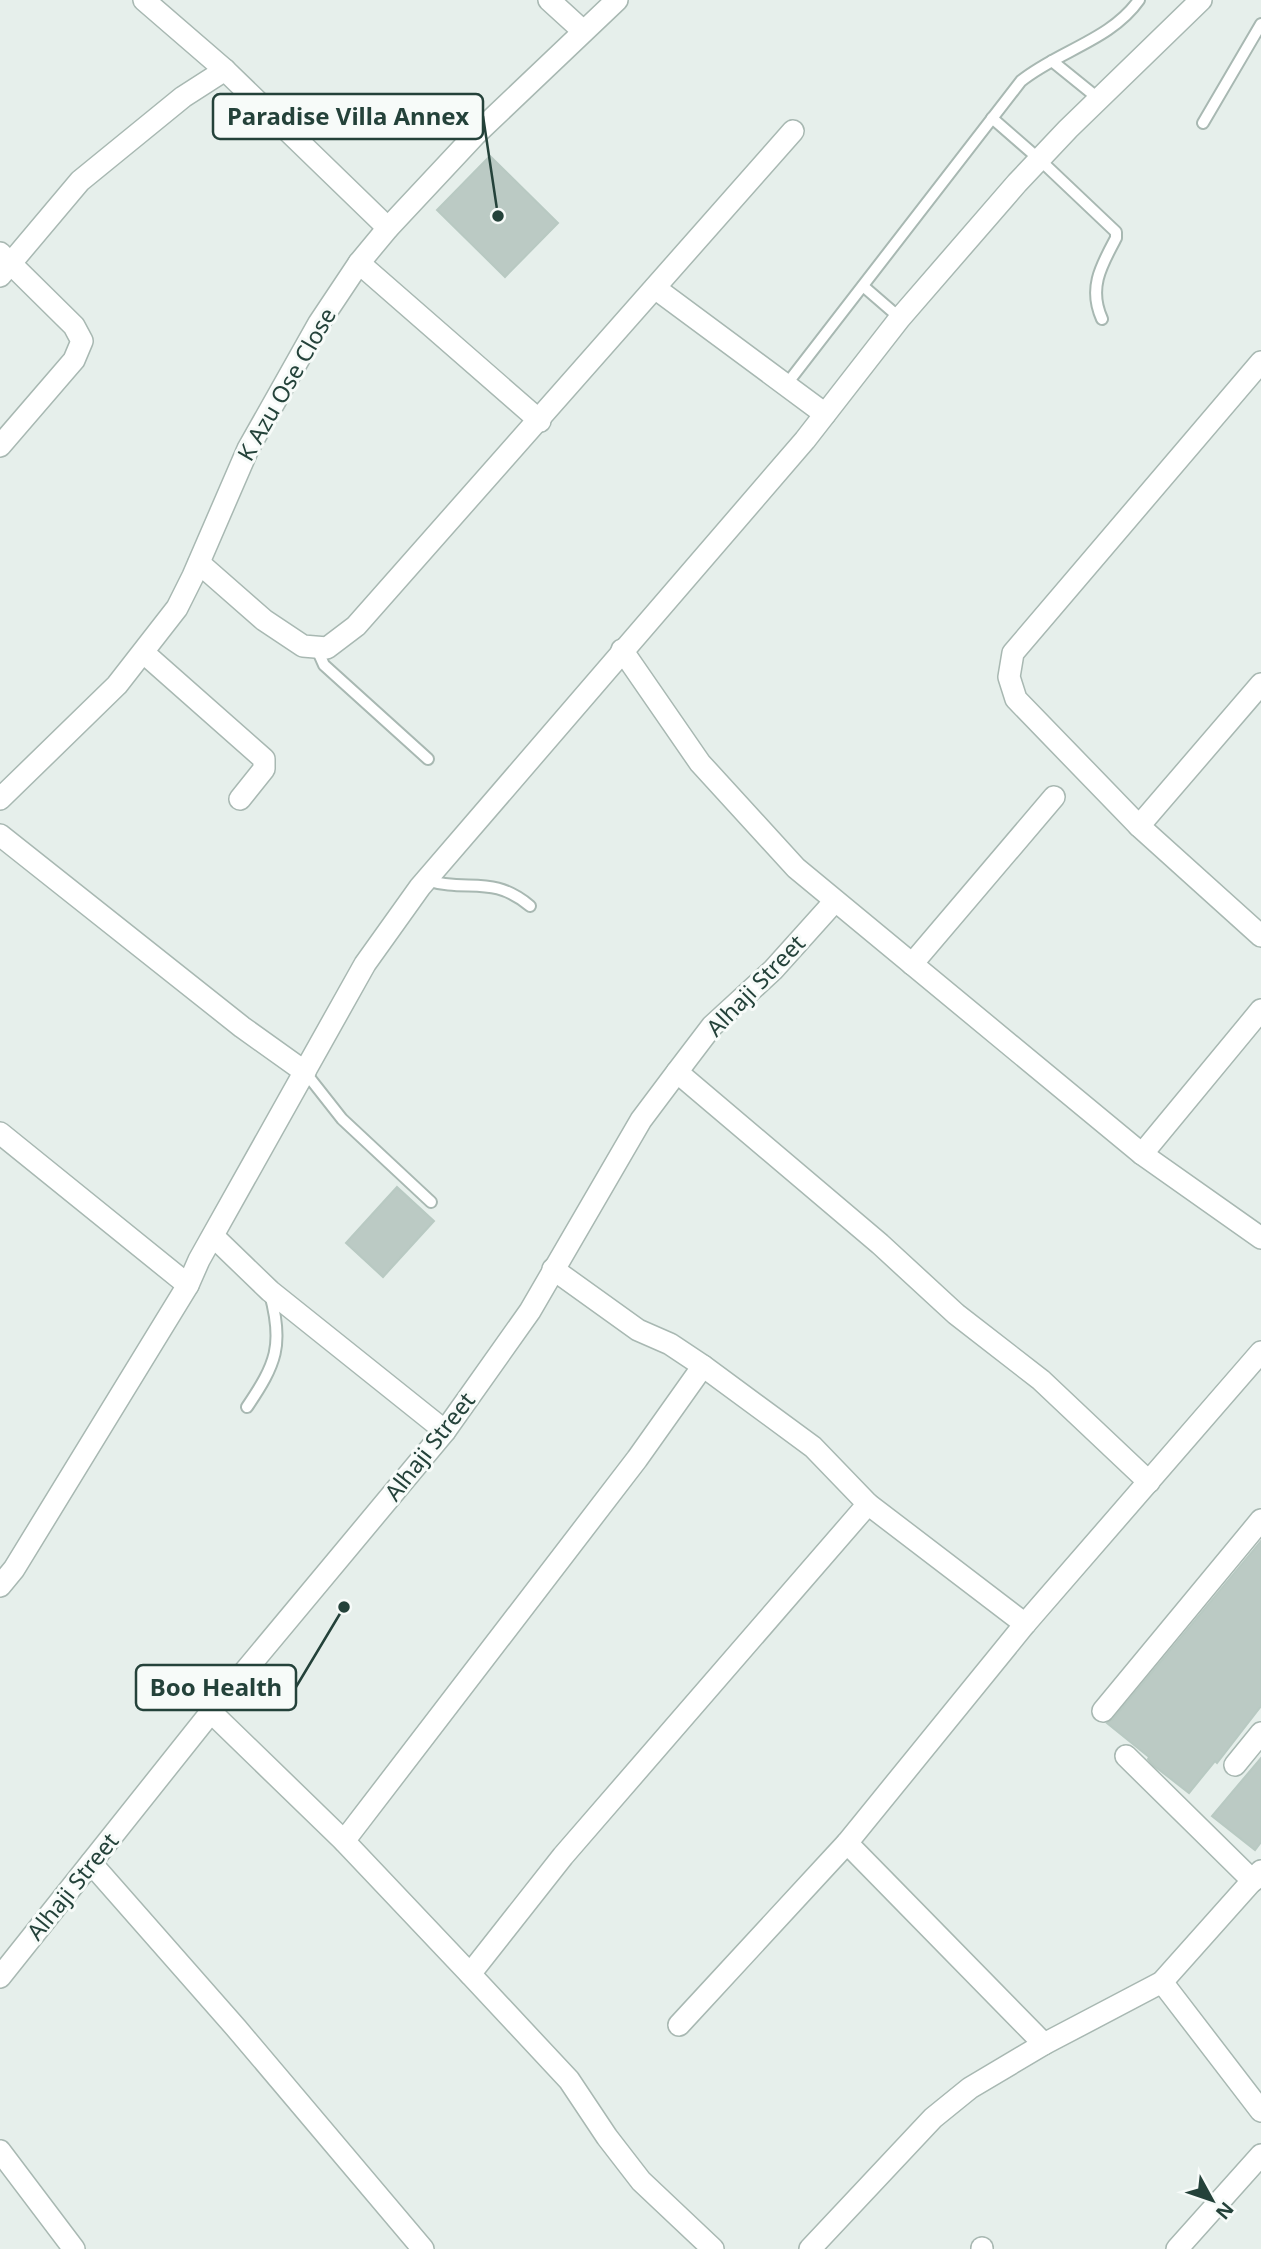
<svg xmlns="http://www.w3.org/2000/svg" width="1261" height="2249" font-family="'Noto Sans',sans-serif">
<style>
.building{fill:#bbcac4;stroke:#b8c9c2;stroke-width:2}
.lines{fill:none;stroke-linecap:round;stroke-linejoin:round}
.lane-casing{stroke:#a8b8b2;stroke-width:14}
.street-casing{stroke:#a8b8b2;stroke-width:24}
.lane{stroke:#fff;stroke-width:10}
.street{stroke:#fff;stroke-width:21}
.labels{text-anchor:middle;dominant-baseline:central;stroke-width:6;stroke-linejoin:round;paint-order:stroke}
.street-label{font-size:23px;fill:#24423a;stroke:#f7fbf9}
.leader{fill:none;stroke:#24423a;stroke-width:2.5}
.callout-dot{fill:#24423a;stroke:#f7fbf9;stroke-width:2.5}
.callout{fill:#f7fbf9;stroke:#24423a;stroke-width:2.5}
.callout-label{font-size:24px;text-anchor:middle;font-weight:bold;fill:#24423a}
</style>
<rect width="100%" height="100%" fill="#e6efeb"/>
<g class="building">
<path d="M490,156l68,67 -53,54 -68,-67z"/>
<path d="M397,1187l37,34 -51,56 -37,-34z"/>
<path d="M1261,1541v165l-44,57 -2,-2 -26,32 -36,-28 -5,-6 1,-2 -42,-34 6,-4z"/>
<path d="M1261,1758v84l-6,8 -43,-34z"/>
</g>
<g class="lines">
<g class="lane-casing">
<g id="lane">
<path d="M1052,61l47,38"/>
<path d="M992,118l47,41 77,73v6c-15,28 -28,50 -14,81"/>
<path d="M1203,123l58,-99"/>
<path d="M863,286l37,32"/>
<path d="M786,385l235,-304c37,-30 90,-41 118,-81"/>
<path d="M316,647l8,18 104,94"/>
<path d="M426,880c42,13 66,-6 104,26"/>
<path d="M305,1072l37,47 89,83"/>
<path d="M247,1407c29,-43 37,-62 23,-113"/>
</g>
</g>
<g class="street-casing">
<g id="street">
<path d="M144,0l81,70 163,158"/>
<path d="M549,0l34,31"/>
<path d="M0,253l74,73 8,15 -8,19 -74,86"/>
<path d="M359,263l181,158"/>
<path d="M0,276l80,-95 103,-84 42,-27"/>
<path d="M655,288l170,126"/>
<path d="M1261,362l-248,291 -4,24 7,22 123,127 122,110"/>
<path d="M199,563l65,57 39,26 24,2 29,-22 437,-495"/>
<path d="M622,650l78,113 96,105 346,286 119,84"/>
<path d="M144,653l120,106v10l-24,30"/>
<path d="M0,799l117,-114 60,-77 16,-32 55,-127 71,-126 40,-60 29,-35 87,-93 142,-135"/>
<path d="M1139,826l122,-142"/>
<path d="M0,835l242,192 63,45"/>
<path d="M912,964l142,-167"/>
<path d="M677,1072l203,172 76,70 85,66 108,102"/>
<path d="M0,1133l188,152"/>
<path d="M1142,1154l119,-144"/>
<path d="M213,1236l57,55 175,140"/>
<path d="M553,1269l85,61 32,14 33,22 110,81 55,57 157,120"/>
<path d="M0,1586l14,-17 174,-284 11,-25 166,-296 55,-77 385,-447 95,-122 117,-135 51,-54 133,-129"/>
<path d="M1103,1711l158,-191"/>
<path d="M211,1712l133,129 126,133 99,106 38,57 34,44 72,68"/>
<path d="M1126,1756l127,125"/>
<path d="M1235,1765l26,-32"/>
<path d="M344,1841l293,-382 66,-93"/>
<path d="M847,1843l197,201"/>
<path d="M91,1863l146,166 186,220"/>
<path d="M470,1974l93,-118 305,-352"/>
<path d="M0,1977l211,-265 234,-281 85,-120 111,-191 36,-48 35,-46 61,-56 62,-69"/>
<path d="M1162,1982l99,129"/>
<path d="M679,2025l168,-182 178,-219 236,-272"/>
<path d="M0,2151l74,98"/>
<path d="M810,2249l123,-131 37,-30 74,-44 118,-62 99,-111"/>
<path d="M982,2249v-1"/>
<path d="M1177,2249l84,-94"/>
</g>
</g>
<use href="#lane" class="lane"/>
<use href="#street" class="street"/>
</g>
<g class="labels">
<g class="street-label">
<text transform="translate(286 384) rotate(-60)">K Azu Ose Close</text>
<text transform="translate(755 985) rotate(-46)">Alhaji Street</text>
<text transform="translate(429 1446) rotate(-52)">Alhaji Street</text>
<text transform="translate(72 1886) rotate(-51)">Alhaji Street</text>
</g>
</g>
<path class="leader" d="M498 216L483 116M344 1607L296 1687"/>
<g class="callout-dot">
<circle cx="498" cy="216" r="7"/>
<circle cx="344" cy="1607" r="7"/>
</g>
<g class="callout">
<rect x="213" y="94" width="270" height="45" rx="7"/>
<rect x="136" y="1665" width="160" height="45" rx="7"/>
</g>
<g class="callout-label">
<text x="348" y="125">Paradise Villa Annex</text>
<text x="216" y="1696">Boo Health</text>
</g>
<g transform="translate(1212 2200) rotate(130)" stroke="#f7fbf9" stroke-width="5" paint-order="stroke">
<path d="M0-5L12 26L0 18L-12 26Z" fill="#24423a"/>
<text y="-10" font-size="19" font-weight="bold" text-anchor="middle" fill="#24423a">N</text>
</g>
</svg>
